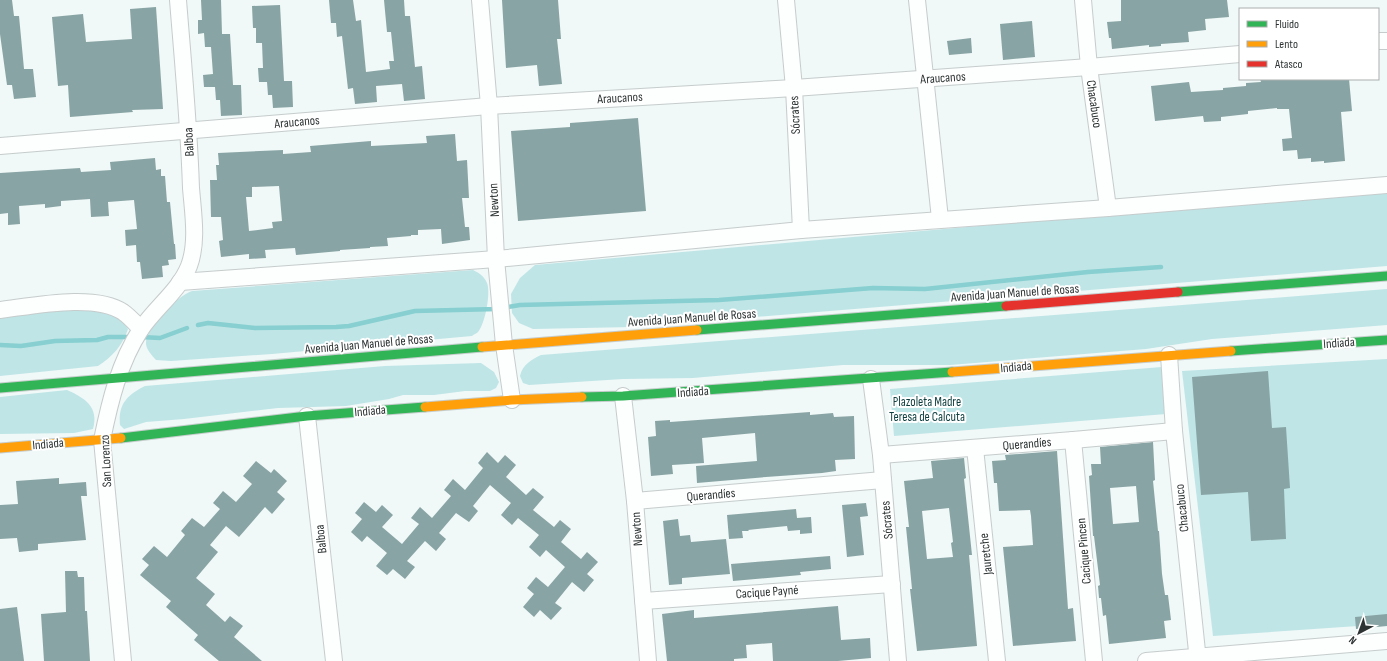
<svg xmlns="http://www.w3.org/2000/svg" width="1387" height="661" font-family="'Sofia Sans Condensed',sans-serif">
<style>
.green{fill:#bfe5e6}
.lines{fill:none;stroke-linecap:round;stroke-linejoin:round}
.stream{stroke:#87cfd0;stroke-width:4.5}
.building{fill:#89a4a4;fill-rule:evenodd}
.street-casing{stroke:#c6cccc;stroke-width:18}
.fast-casing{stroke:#c6cccc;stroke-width:11}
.slow-casing{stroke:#c6cccc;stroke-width:11}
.jam-casing{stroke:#c6cccc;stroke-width:11}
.street{stroke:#fdfefe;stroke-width:16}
.fast{stroke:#30b455;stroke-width:9}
.slow{stroke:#ff9f0a;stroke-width:9}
.jam{stroke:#e5322d;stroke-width:9}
.labels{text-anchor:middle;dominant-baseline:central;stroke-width:4;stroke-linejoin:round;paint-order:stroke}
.street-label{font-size:13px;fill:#2d3333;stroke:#fff}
.park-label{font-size:13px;fill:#0e3d3e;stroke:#fff}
</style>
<rect width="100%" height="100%" fill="#f0f8f8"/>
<g class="green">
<path d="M1387,190v76l-755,61 -99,2 -14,-6 -7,-10 -1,-19 9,-16 15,-13z"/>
<path d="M473,270c6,3 11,6 14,13 4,10 -2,41 -9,49 -1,1 -5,3 -6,4l-200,18 -101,7 -15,-1c-4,-5 -9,-9 -10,-16 -1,-16 31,-48 46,-53z"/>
<path d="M1387,289v36l-175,14 -66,10 -196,16h-107l-150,13 -70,1 -94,6 -6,-2 -3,-7c3,-12 11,-16 21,-21z"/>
<path d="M61,306c23,3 53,1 67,23 -5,16 -16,28 -30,37l-98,10v-61z"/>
<path d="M1387,359v265l-174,12 -31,-265z"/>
<path d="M481,363l13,9 5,10 -3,6 -6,3h-25l-31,4h-31l-14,4 -43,7 -68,2 -94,11 -38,3 -22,7 -4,-4c-2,-21 7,-30 25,-39l240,-20z"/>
<path d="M1162,367l4,47 -272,22 -4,-47z"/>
<path d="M67,390c18,8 32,17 26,39l-19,4 -74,1v-37z"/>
</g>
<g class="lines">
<g class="stream">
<path d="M198,325l10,-2 47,5 81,-1 13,-1 66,-15 82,-2 23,-4 199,-5 154,-12 52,1 163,-17 73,-5"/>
<path d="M141,337l19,1 27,-10"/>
<path d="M0,345l21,1 34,-5 42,-1 11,-3h23"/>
</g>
</g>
<g class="building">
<path d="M0,0h12l2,16h5l5,53h9l3,28 -22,2 -2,-14h-5l-7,-51z"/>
<path d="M201,0h20l1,34h8l3,51h8l1,30 -21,1 -1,-16h-4l-1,-13h-11l-1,-12 10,-1 -2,-27h-6l-1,-14 -6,1v-14h4z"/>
<path d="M329,0h24l3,21 5,-1 5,52 24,-3 -1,-8h5l-3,-29h-4l-3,-32h20l1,16h5l5,51 7,-1 3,33 -21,2 -2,-17 -26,2 1,16 -22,2 -2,-16 -5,1 -6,-53 -5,1 -1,-14h-5z"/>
<path d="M502,0h56l3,39h-4l5,45 -23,2 -2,-21 -31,3z"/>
<path d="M1121,0h106l2,17 -24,2 1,11 -18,2 1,10 -28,2v2l-12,1v-2l-37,4 -1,-11h-2l-2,-16 14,-1z"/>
<path d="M280,5l4,76h8l1,26 -20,1 -1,-13h-4l-1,-13h-8l-1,-14h5l-1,-25h-6v-15h-3l-1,-22z"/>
<path d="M156,7l7,102 -31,1 1,2 -63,5 -2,-32 -10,1 -6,-69 31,-3 3,28 46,-3 -2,-30z"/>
<path d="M1032,21l3,36 -32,3 -3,-36z"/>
<path d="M971,38l1,15 -23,2 -2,-14z"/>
<path d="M1260,79h89l3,32 -11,1 4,49 -21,2v-2l-13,1v-4l-13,1 -1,-9 -14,1 -1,-12 10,-1 -3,-29h-12v-1l-29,3v3l-27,3v4l-17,1 -1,-6 -48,5 -4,-35 38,-4 2,10 32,-2v-2l23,-2v-3l15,-1z"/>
<path d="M638,118l8,93 -128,10 -7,-90 59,-4v-4z"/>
<path d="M455,134l2,27 10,-1 2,38h-7l3,29h4l1,13 -28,4 -1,-15 -23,1v5h-7v1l-24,2 1,8 -18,1v1l-30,2v1l-44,4 -1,-7 -30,2 1,8 -17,1v-5l-28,3 -2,-16 4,-1 -2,-23h-10l-1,-37h7l-1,-15h3l-1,-12 65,-3v4l28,-2 -1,-6 61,-5v5l56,-3 -1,-7zM279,186l3,35 -10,1 1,6 -24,3 -3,-34h6v-10z"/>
<path d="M155,158l1,12 5,-1v7h4l2,26h3l4,42h1l1,15 -8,1 1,5 -7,1 1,11 -21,2 -2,-17h-3l-1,-17 -10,1 -1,-16 12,-1 -3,-29 -26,2 1,14 -18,1 -1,-18 -29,2v5l-16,2v-4l-26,2 1,18 -12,1v-12l-8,1v-41l80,-5 1,4 30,-2 -1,-8z"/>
<path d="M1268,371l4,57 14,-1 4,61 -6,1 2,50 -35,2 -3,-49 -47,3 -9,-118z"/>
<path d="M810,412v3l23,-2 1,4 20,-1 1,43 -20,1 1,11 -14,2 -56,4 -69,6 -1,-17 61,-5 -2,-28 -53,5 2,25 -32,2 1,9 -22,2 -3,-39 8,-1 -1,-15 15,-1v2z"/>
<path d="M1153,442l2,38 -2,1 5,50h1l3,43 3,21h3l3,25 -7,1 2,17 -57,6 -3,-29 -3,1 -2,-18h-2l-1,-12 2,-1 -6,-49h-1l-4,-60 3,-1 -1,-11h10l-1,-17zM1136,486l3,36 -26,2 -3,-36z"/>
<path d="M1057,451l11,158 5,-1 3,33 -63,5 -10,-99 30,-2 -2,-29 -1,-6 -31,1 -2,-28h-3l-2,-22 14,-1 -1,-5z"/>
<path d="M487,452l11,11 7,-8 11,10 -10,12 20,18 7,-7 11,9 -11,13 21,17 6,-7 11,9 -10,13 20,17 6,-7 11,10 -11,12 7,6 -10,12 -12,-10 -17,21 7,5 -11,12 -11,-10 -6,7 -11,-10 11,-13 -7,-6 9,-11 12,10 17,-20 -19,-17 -6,7 -11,-10 10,-12 -21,-17 -6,7 -11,-10 10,-12 -21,-18 -17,21 5,5 -9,11 -13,-9 -17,20 7,6 -10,12 -11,-10 -18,20 8,6 -10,12 -12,-10 -6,6 -11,-9 11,-13 -20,-17 -5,6 -11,-10 11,-13 -7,-6 9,-11 12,10 6,-7 11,10 -11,12 20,17 17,-20 -8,-6 9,-11 12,11 19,-22 -7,-6 9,-11 12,11 18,-22 -5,-5z"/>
<path d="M964,458l2,20 -2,1 8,76h-3l8,91 -60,5 -7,-62h2l-6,-62h3l-5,-46 29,-3 -2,-17zM949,508l4,34 -2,1 2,14 -26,2 -5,-48z"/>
<path d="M256,461l15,12 3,-4 13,12 -10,11 8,7 -13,15 -7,-7 -26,30 -13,-11 -16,19 8,7 -22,26 19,16 -9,11 19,17 5,-6 13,10 -9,11 28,24h-43l-25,-21 4,-5 -32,-28 5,-6 -31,-26 9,-10 -7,-6 12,-13 13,11 18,-22 -4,-4 11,-13 12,9 16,-18 -7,-6 10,-12 13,11 16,-18 -9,-8z"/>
<path d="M59,478v6l27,-2 1,14h-6l5,44 -48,4v6l-19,2 -2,-14 -17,1v-34l18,-1 -2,-23z"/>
<path d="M866,503l2,13 -8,1 4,38 -17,2 -5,-52z"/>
<path d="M796,509l1,9 14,-1 1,16 -12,1v-4l-12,1 -1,-5 -39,4 1,1h-7l1,7 -14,1 -2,-24z"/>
<path d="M678,519l2,17 10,-1 1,7 35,-3 4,35 -48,4v6l-13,1 -6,-64z"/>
<path d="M830,556l1,13 -31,3 1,3 -68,6 -2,-17z"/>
<path d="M65,571h12l1,6h6l1,34h2l3,50h-46l-3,-47 25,-2z"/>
<path d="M838,606l3,34 29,-2 1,20 -33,3h-65l-1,-18 -26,2 1,13 -13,1v2h-67l-5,-47 32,-4v8z"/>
<path d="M17,607l7,54h-24v-52z"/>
<path d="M1387,614v12l-31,3 -1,-12z"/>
</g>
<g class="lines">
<g class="street-casing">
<g id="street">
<path d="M480,0l9,106 7,153 8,86 8,55"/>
<path d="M786,0l8,88 7,142"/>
<path d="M917,0l23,219"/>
<path d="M1083,0l6,67 19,141"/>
<path d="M1378,41h9"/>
<path d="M0,146l489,-40 305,-18 295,-21 151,-13"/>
<path d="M180,282l316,-23 305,-29 307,-22 279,-23"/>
<path d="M0,310c33,-4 95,-17 123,2 7,5 13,12 18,17"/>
<path d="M1169,355l5,76 24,230"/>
<path d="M871,379l10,76 17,206"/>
<path d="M623,396l12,105 13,160"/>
<path d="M307,416l27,245"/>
<path d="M1073,440l21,221"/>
<path d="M975,448l22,213"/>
<path d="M881,455l192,-15 101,-9"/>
<path d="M635,501l248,-21"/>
<path d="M643,601l249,-17"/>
<path d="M123,661l-21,-221c8,-39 17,-77 39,-111 15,-22 38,-38 48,-63 9,-24 4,-53 2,-78 -2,-63 -8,-125 -13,-188"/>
<path d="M1146,661l241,-20"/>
</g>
</g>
<g class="fast-casing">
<g id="fast">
<path d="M1178,292l209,-16"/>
<path d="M697,330l309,-24"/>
<path d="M1231,351l156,-11"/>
<path d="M0,388l482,-41"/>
<path d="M582,397l41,-1 329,-24"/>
<path d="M121,438l186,-22 118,-9"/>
</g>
</g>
<g class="slow-casing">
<g id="slow">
<path d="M482,347l215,-17"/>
<path d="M952,372l279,-21"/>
<path d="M425,407l87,-7 70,-3"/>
<path d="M0,448l121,-10"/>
</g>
</g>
<g class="jam-casing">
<path id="jam" d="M1006,306l172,-14"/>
</g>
<use href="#street" class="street"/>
<use href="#fast" class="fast"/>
<use href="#slow" class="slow"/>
<use href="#jam" class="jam"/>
</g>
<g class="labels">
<g class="street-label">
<text transform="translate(943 78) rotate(-4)">Araucanos</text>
<text transform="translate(620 98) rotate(-3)">Araucanos</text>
<text transform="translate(1094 104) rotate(82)">Chacabuco</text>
<text transform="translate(795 115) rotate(-93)">Sócrates</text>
<text transform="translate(297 122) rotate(-5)">Araucanos</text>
<text transform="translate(189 142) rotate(-93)">Balboa</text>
<text transform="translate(494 200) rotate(-93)">Newton</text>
<text transform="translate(1015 293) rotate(-4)">Avenida Juan Manuel de Rosas</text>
<text transform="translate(692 318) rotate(-4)">Avenida Juan Manuel de Rosas</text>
<text transform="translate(1339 343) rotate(-4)">Indiada</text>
<text transform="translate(369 344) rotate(-5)">Avenida Juan Manuel de Rosas</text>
<text transform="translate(1016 367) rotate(-5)">Indiada</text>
<text transform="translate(693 392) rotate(-4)">Indiada</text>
<text transform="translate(370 411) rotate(-5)">Indiada</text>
<text transform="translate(48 444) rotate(-5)">Indiada</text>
<text transform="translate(1027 444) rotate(-5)">Querandíes</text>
<text transform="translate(106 461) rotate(-93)">San Lorenzo</text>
<text transform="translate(711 495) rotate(-5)">Querandíes</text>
<text transform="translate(1182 508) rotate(-96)">Chacabuco</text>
<text transform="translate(887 520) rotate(-95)">Sócrates</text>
<text transform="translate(637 529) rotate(-94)">Newton</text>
<text transform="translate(321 539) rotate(-96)">Balboa</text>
<text transform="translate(1084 551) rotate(-95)">Cacique Pincen</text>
<text transform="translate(986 554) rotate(-96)">Jauretche</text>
<text transform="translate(767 592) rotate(-4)">Cacique Payné</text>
</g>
<g class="park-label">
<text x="927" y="402">Plazoleta Madre<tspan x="927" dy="15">Teresa de Calcuta</tspan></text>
</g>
</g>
<rect x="1239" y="8" width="140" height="72" fill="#ffffff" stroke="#abadad"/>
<rect x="1247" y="21" width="20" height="6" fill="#30b455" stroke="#abadad"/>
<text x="1275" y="28" font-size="12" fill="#2d3333">Fluido</text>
<rect x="1247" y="41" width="20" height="6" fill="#ff9f0a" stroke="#abadad"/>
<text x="1275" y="48" font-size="12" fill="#2d3333">Lento</text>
<rect x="1247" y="61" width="20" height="6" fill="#e5322d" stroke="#abadad"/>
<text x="1275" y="68" font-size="12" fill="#2d3333">Atasco</text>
<g transform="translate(1359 633) rotate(221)" stroke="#ffffff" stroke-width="3" paint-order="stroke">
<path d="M0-3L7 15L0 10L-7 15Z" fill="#2d3333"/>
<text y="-6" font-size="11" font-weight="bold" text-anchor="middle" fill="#2d3333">N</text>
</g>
</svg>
